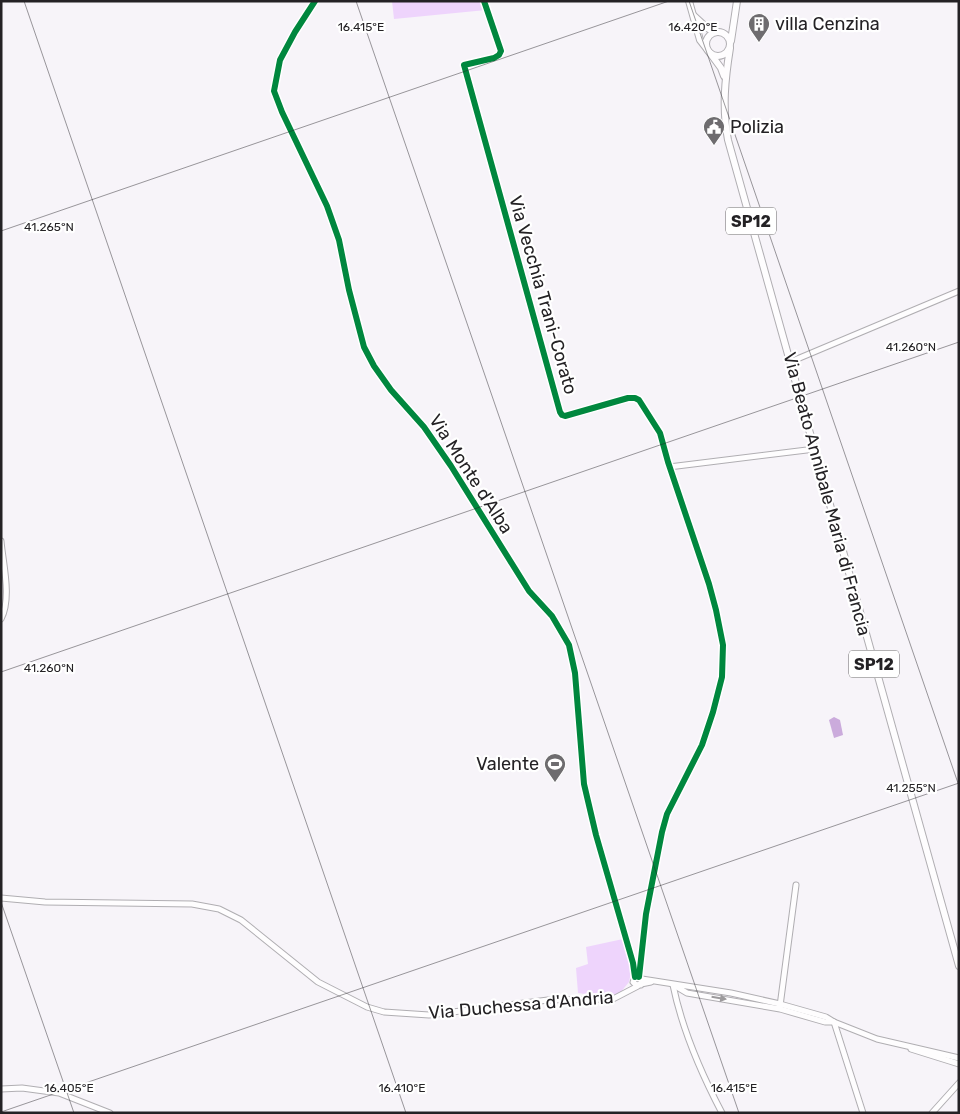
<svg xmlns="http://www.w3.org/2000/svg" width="960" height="1114" font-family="Rubik,sans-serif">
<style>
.green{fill:#eed4fc}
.water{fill:#cbabdc}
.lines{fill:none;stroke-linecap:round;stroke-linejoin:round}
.minor-casing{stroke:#b0aeb2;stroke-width:7}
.major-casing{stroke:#b0aeb2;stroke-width:8}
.minor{stroke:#fefdfe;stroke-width:5}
.major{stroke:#fefdfe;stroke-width:6}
.cycleway-casing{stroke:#fff;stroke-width:9}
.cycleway{stroke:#00873e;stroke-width:6}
.oneway{fill:#9c9a9c}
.ticks{fill:none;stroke:#242225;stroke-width:1;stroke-opacity:0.45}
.labels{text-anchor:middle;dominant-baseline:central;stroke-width:4.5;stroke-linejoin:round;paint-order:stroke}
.shield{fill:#fff;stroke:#666466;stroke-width:1}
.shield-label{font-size:16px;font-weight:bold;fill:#242225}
.poi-label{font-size:18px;fill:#242225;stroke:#fff;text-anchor:start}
.street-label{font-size:18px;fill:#242225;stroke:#fff}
.ticks-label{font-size:12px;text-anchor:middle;fill:#242225;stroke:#fff;stroke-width:4.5;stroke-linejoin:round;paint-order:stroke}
</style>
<rect width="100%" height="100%" fill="#f7f4f9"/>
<g class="green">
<path d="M392,1h90l4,9 -92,9z"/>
<path d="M623,939l8,33 -2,10 -9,11 -15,4 -27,-4 -2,-25 12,-4 -2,-17z"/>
</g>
<path class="water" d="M834,717l6,3 3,15 -9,3 -5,-18z"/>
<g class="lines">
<g class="minor-casing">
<g id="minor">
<path d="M315,1l-20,31 -15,28 -6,31 8,21 45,94 12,34 10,50 15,57 10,19 17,24 33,37 27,39 78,125 23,25 17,29 6,28 9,111 12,51 37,128 2,14"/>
<path d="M484,1l17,50 -2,4 -5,3 -30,7 96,347 2,3 3,1 63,-18h7l4,2 21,33 8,29 41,122 7,26 7,35 -1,32 -9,35 -11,33 -35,69 -5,18 -16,82 -7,63"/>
<path d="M790,362l169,-71"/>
<path d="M669,467l146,-18"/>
<path d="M1,541c2,23 11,57 0,78"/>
<path d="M1,898l44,4 147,2 27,5 22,11 77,62 49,25 17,5 45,3 119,-15 65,-1 25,-13"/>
<path d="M642,979l89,14 49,11 46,13 8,5 43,17 82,19"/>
<path d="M641,985l1,-6 -3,-2 -4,1 -2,4 3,3 15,-3"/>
<path d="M673,985c9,44 28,88 49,128"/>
<path d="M677,987l10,6 93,16 45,13h9"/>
<path d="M780,1006l16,-121"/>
<path d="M834,1022l29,91"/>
<path d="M911,1049l48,15"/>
<path d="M1,1089l21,-1 37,5 51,20"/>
<path d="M932,1113l27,-30"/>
</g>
</g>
<g class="major-casing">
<g id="major">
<path d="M689,1l11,39 7,9"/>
<path d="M694,16l13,12 8,4"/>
<circle cx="718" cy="44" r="12"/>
<path d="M731,41l6,-40"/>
<path d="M730,48c-5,31 -8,60 -2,92l231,826"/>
<path d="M710,53l11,15 3,8"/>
</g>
</g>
<use href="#minor" class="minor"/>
<use href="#major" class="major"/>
<g class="cycleway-casing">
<g id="cycleway">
<path d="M315,1l-20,31 -15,28 -6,31 8,21 45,94 12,34 10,50 15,57 10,19 17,24 33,37 27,39 78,125 23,25 17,29 6,28 9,111 12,51 37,128 2,14"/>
<path d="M484,1l17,50 -2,4 -5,3 -30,7 96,347 2,3 3,1 63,-18h7l4,2 21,33 8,29 41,122 7,26 7,35 -1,32 -9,35 -11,33 -35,69 -5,18 -16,82 -7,63"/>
</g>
</g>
<use href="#cycleway" class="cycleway"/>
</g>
<defs><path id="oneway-solid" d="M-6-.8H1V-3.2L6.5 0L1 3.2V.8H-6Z" transform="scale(1.25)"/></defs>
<use class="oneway" href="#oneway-solid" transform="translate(719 998) rotate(9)"/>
<path class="ticks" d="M24,1l382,1112M356,1l383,1112M689,1l270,785M1,231l668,-230M1,672l958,-330M1,902l73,211M1,1112l958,-329"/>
<defs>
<g id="building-pin" transform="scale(1.125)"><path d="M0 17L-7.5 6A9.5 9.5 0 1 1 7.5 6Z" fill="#6e6c6f" stroke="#fff"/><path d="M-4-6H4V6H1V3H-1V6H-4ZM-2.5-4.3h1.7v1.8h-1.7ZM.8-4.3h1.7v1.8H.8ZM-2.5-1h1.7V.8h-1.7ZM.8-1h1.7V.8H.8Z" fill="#fff"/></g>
<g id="civic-pin" transform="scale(1.125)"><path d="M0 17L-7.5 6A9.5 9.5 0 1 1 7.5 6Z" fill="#6e6c6f" stroke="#fff"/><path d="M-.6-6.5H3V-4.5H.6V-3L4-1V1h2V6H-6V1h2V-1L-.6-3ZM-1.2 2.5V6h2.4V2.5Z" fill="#fff"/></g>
<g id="stadium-pin" transform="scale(1.125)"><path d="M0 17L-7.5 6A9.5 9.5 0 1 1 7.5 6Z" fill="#6e6c6f" stroke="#fff"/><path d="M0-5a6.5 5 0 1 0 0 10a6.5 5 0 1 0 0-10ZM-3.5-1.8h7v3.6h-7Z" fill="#fff"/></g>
</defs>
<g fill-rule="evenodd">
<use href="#building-pin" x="759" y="24"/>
<use href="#civic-pin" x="714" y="127"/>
<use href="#stadium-pin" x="555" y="764"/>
</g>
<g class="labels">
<g class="shield">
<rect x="726" y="207.5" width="50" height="27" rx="4"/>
<rect x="849" y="650.5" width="50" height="27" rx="4"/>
</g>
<g class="shield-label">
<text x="751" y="221">SP12</text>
<text x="874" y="664">SP12</text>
</g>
<g class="poi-label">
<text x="775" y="24">villa Cenzina</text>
<text x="730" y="127">Polizia</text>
<text x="539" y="764" text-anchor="end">Valente</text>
</g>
<g class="street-label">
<text transform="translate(543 295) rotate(74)">Via Vecchia Trani-Corato</text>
<text transform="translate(471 474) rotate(57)">Via Monte d'Alba</text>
<text transform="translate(827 494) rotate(75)">Via Beato Annibale Maria di Francia</text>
<text transform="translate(521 1005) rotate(-5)">Via Duchessa d'Andria</text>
</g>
</g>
<g class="ticks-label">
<text x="693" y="31">16.420°E</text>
<text x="361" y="31">16.415°E</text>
<text x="49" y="231">41.265°N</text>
<text x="911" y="351">41.260°N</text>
<text x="49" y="672">41.260°N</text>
<text x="911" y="792">41.255°N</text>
<text x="69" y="1092">16.405°E</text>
<text x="402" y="1092">16.410°E</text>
<text x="734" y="1092">16.415°E</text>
</g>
<rect width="960" height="1114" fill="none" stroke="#242225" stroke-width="5"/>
</svg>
